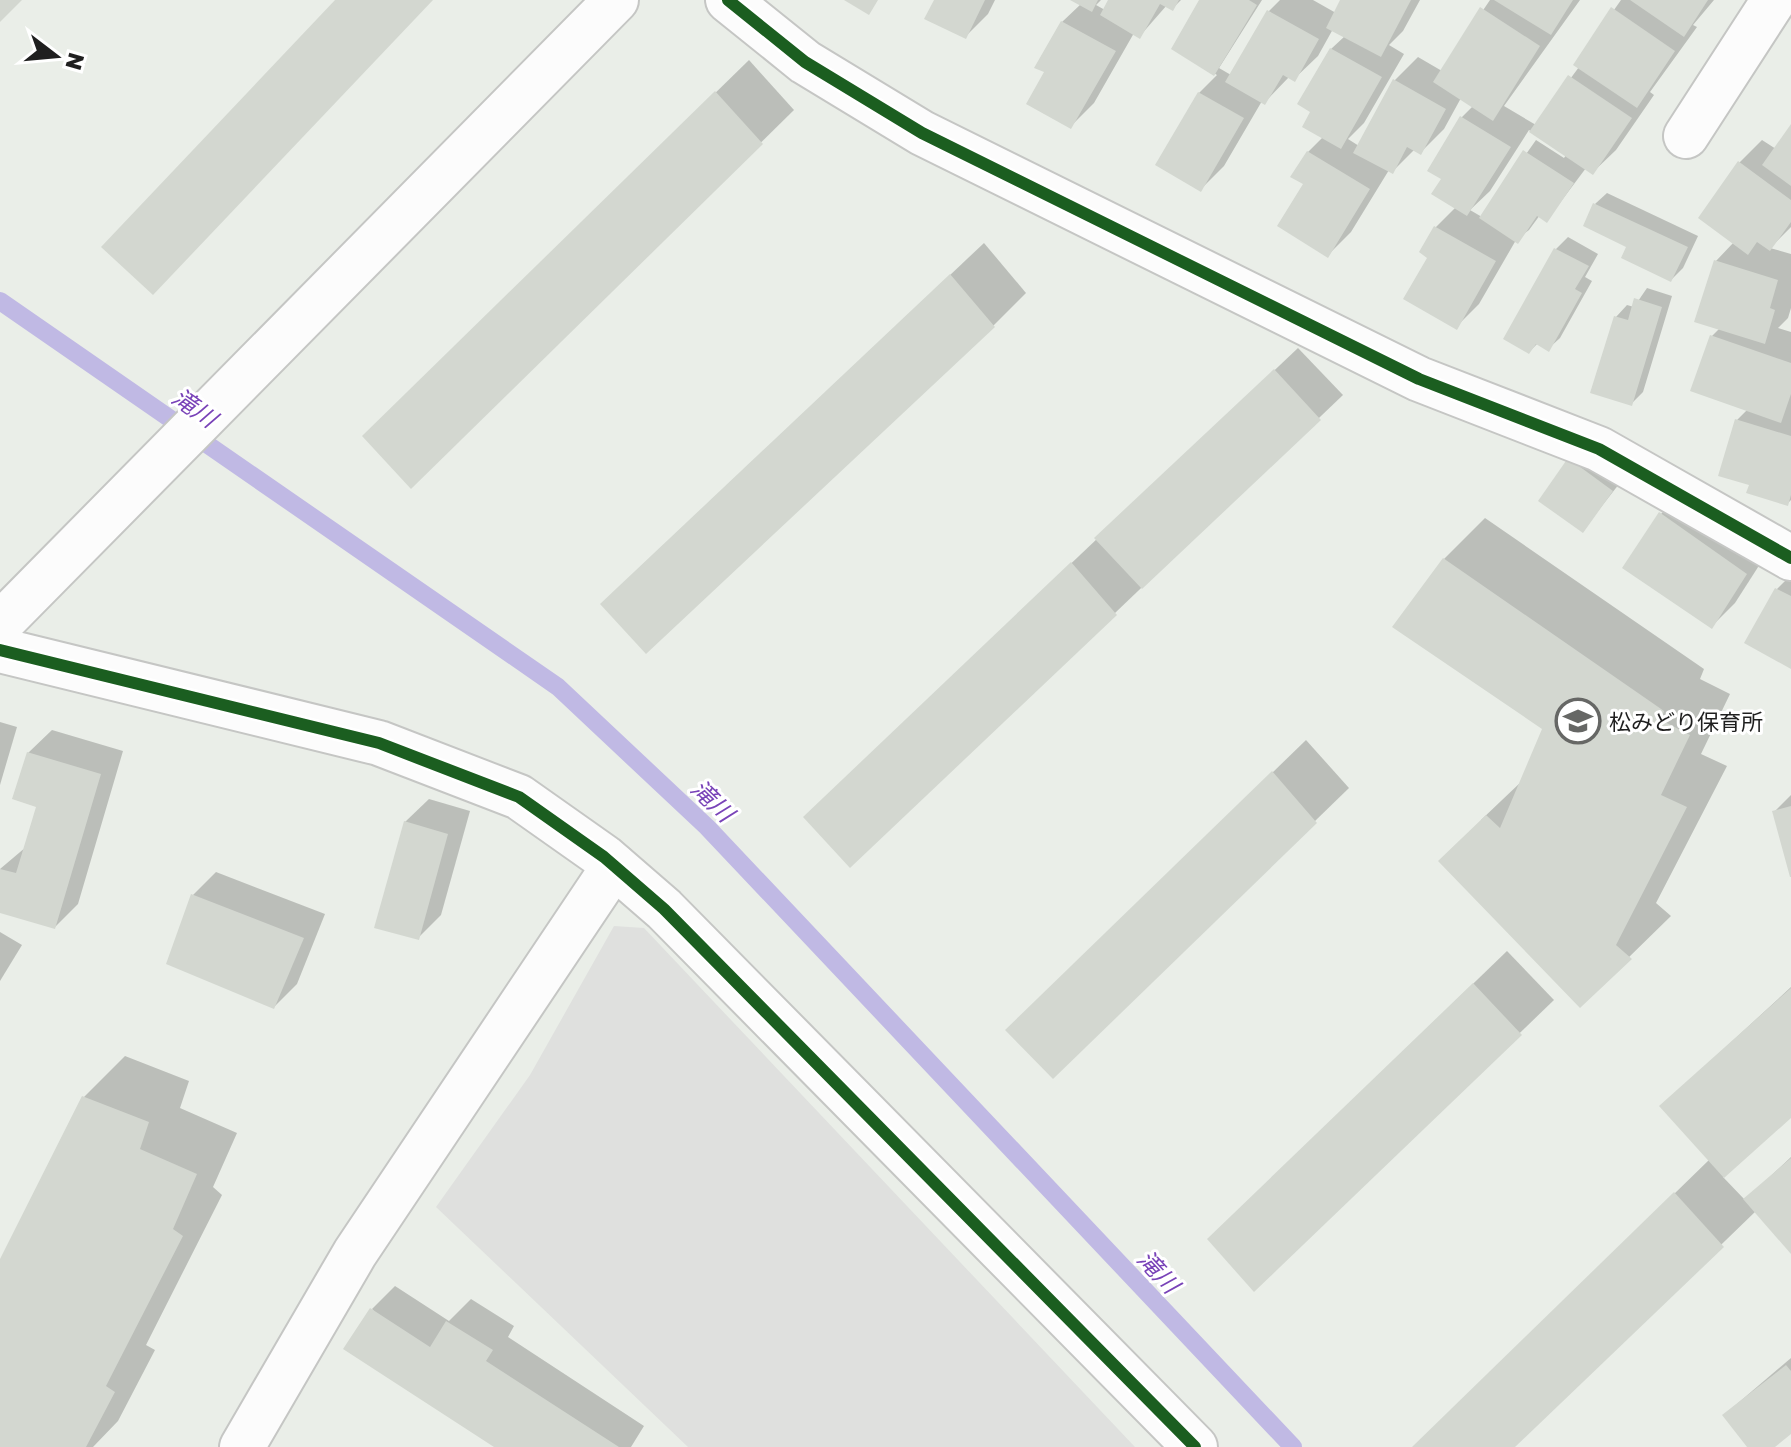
<svg xmlns="http://www.w3.org/2000/svg" width="1791" height="1447" font-family="'Golos Text','Noto Sans JP',sans-serif">
<style>
.parking{fill:#dfe0de}
.shadow{fill:#0003;fill-rule:evenodd}
.lines{fill:none;stroke-linecap:round;stroke-linejoin:round}
.stream{stroke:#c0b9e4;stroke-width:18}
.building{fill:#d3d7d0}
.minor-casing{stroke:#c5c6c4;stroke-width:48}
.minor{stroke:#fcfcfc;stroke-width:44}
.cycleway-casing{stroke:#fff;stroke-width:17}
.cycleway{stroke:#1b5e20;stroke-width:12}
.labels{text-anchor:middle;dominant-baseline:central;stroke-width:6;stroke-linejoin:round;paint-order:stroke}
.poi-label{font-size:22px;fill:#1f1f1f;stroke:#fff;text-anchor:start}
.water-label{font-size:24px;font-style:italic;fill:#7943b8;stroke:#fff}
</style>
<rect width="100%" height="100%" fill="#eaeee8"/>
<path class="parking" d="M614,926l30,2 491,519h-447l-252,-240 94,-132z"/>
<g class="shadow">
<path d="M936,0h59l-7,14 -23,23z"/>
<path d="M1074,0h27l-5,5 9,5 5,-10h71l-8,8 -6,-3 -28,32 -5,-4 -40,70 -23,23 -24,-54 15,-50 19,-18z"/>
<path d="M1201,0h61l-43,68 12,7 38,-64 11,-11h33l23,13 7,-13h77l-17,31 -14,14 15,9 -40,69 -16,16 11,7 35,-65 24,-24 24,14 48,-71h90l-76,106 32,19 43,-58 -3,-3 45,-64h93l-21,25 4,2 -47,65 4,3 -38,55 -24,23 -6,-5 -39,52 -7,-5 -11,15 -13,10 -37,64 -23,23 -26,-70 -9,-5 15,-25 20,-20 -12,-29 -15,-8 33,-53 11,-11 -12,-8 -17,31 -23,23 -6,-3 -23,23 -3,-2 -38,62 -23,23 -23,-71 3,-32 15,-15 8,-88 14,-13 -12,-7 -15,27 -24,23 -4,-3 -25,26 -3,-1 -38,65 -23,23 -2,-96 18,-18 -44,-27zM1529,130l37,25 -2,3 -28,-18 -54,77 -12,-7 20,-19z"/>
<path d="M749,60l45,50 -383,377 -13,-84z"/>
<path d="M1791,127v100l-21,21 21,6v54l-3,10 -10,10 13,4v168l-4,4 -36,-20 -31,-9 17,-55 11,-11 -36,-73 8,-8 -4,-67 18,-19 5,-79 23,-23 14,9z"/>
<path d="M1607,193l91,43 -15,32 -12,12 -42,-34 -34,-42z"/>
<path d="M1568,237l30,17 -13,23 7,4 -32,57 -12,11 -10,-6 -9,9 -23,-13 50,-90z"/>
<path d="M984,243l42,50 -33,33 -357,245z"/>
<path d="M1647,288l25,8 -29,96 -12,12 -15,-87 11,-12 7,2z"/>
<path d="M1298,348l45,47 -228,218 -276,171z"/>
<path d="M1570,460l53,19 -40,51z"/>
<path d="M1684,490l85,60 -34,53 -23,23 -51,-112z"/>
<path d="M1485,518l219,151 -4,10 30,15 -29,60 26,12 -71,137 15,13 -91,89 -99,-185 41,-39 23,-52 -101,-170z"/>
<path d="M1791,575v92l-44,-25 30,-53z"/>
<path d="M0,722l17,5 -17,58z"/>
<path d="M52,730l71,21 -45,153 -23,23 -55,-16v-42l26,-22 12,-41 -10,-53z"/>
<path d="M1306,740l43,48 -296,288 -12,-79z"/>
<path d="M1791,795v78l-16,-62z"/>
<path d="M429,799l41,12 -29,104 -23,23 -13,-116z"/>
<path d="M216,872l109,42 -28,70 -23,23 -81,-112z"/>
<path d="M0,932l22,13 -22,36z"/>
<path d="M1507,951l47,49 -300,289 -11,-83z"/>
<path d="M1791,987v129l-68,61 22,23 46,-43v94l-35,-40 -244,236h-98l296,-288 -48,-53z"/>
<path d="M125,1056l64,25 -9,27 57,25 -24,54 9,8 -76,150 9,5 -37,71 -25,26h-93v-183l84,-167z"/>
<path d="M395,1286l54,35 22,-22 43,27 -6,11 136,89 -13,21h-133l-126,-138z"/>
<path d="M1791,1358v74l-19,15h-22l-26,-32z"/>
</g>
<g class="lines">
<path class="stream" d="M0,301l558,386 149,140 586,620"/>
</g>
<g class="building">
<path d="M0,0h22l-22,22z"/>
<path d="M335,0h98l-280,295 -52,-48z"/>
<path d="M844,0h34l-9,15z"/>
<path d="M934,0h51l-19,39 -42,-20z"/>
<path d="M1070,0h28l-6,12z"/>
<path d="M1108,0h71l-6,11 -13,-7 -20,35 -40,-24z"/>
<path d="M1199,0h50l8,5 -43,71 -43,-27z"/>
<path d="M1340,0h71l-30,57 -55,-29z"/>
<path d="M1494,0h79l-22,35z"/>
<path d="M1630,0h78l-24,37z"/>
<path d="M1480,7l60,39 -47,75 -60,-39z"/>
<path d="M1611,7l64,44 -38,57 -64,-43z"/>
<path d="M1267,10l52,29 -24,43 -12,-7 -18,30 -40,-23z"/>
<path d="M1061,21l55,30 -45,78 -45,-25 18,-32 -10,-4z"/>
<path d="M1330,48l52,29 -41,72 -39,-22 8,-15 -13,-8z"/>
<path d="M1568,75l64,43 -39,57 -64,-43z"/>
<path d="M1393,79l53,30 -25,46 -14,-8 -14,27 -40,-21z"/>
<path d="M715,91l48,53 -352,345 -49,-53z"/>
<path d="M1198,92l46,26 -43,74 -46,-27z"/>
<path d="M1460,116l51,31 -44,69 -36,-22 10,-15 -14,-8z"/>
<path d="M1791,124v62l-29,-21z"/>
<path d="M1523,150l51,33 -27,40 -10,-7 -19,28 -39,-26z"/>
<path d="M1307,151l63,38 -42,69 -51,-32 26,-42 -13,-7z"/>
<path d="M1738,161l53,39v22l-21,29 -13,-9 -9,13 -50,-37z"/>
<path d="M1593,203l95,44 -17,35 -50,-24 5,-11 -43,-21z"/>
<path d="M1434,226l62,35 -39,69 -54,-31 24,-41 -8,-6z"/>
<path d="M1554,248l35,18 -14,23 7,4 -33,59 -13,-8 -7,10 -26,-15z"/>
<path d="M1714,260l64,20 -8,28 5,2 -10,34 -71,-22z"/>
<path d="M950,274l45,53 -349,327 -46,-50z"/>
<path d="M1634,298l28,9 -30,99 -42,-13 24,-77 14,4z"/>
<path d="M1710,335l81,28v31l-10,29 -91,-32z"/>
<path d="M1274,369l47,51 -179,169 -48,-51z"/>
<path d="M1735,419l56,17v59l-3,11 -42,-13 3,-8 -31,-9z"/>
<path d="M1568,458l45,33 -30,42 -45,-32z"/>
<path d="M1659,512l88,62 -35,55 -90,-61z"/>
<path d="M1443,558l221,153 -3,9 29,15 -29,60 26,12 -71,138 16,14 -52,49 -142,-147 48,-46 14,13 42,-99 -150,-102z"/>
<path d="M1071,562l46,53 -267,253 -47,-51z"/>
<path d="M1775,588l16,8v73l-47,-26z"/>
<path d="M27,752l74,22 -46,155 -55,-16v-44l16,4 20,-66 -24,-8z"/>
<path d="M1272,771l45,52 -264,256 -48,-49z"/>
<path d="M1791,806v71h-1l-18,-66z"/>
<path d="M404,821l44,13 -29,106 -45,-12z"/>
<path d="M191,894l113,44 -30,71 -108,-45z"/>
<path d="M1473,983l49,52 -268,257 -47,-53z"/>
<path d="M1791,988v130l-67,60 -65,-72z"/>
<path d="M82,1096l67,26 -9,27 57,25 -24,55 10,7 -77,150 9,6 -29,55h-86v-188z"/>
<path d="M1791,1158v96l-48,-55z"/>
<path d="M1674,1192l50,55 -209,200h-103z"/>
<path d="M370,1308l60,39 16,-26 47,29 -7,11 133,86h-125l-151,-98z"/>
<path d="M1786,1365l5,6v63l-16,13h-28l-25,-32z"/>
</g>
<g class="lines">
<g class="minor-casing">
<g id="minor">
<path d="M728,0l77,62 117,71 497,246 180,70 192,109"/>
<path d="M1686,136l88,-136"/>
<path d="M0,624l616,-624"/>
<path d="M0,650l379,93 140,54 85,60 60,52 531,538"/>
<path d="M242,1447l113,-194 259,-387"/>
</g>
</g>
<use href="#minor" class="minor"/>
<g class="cycleway-casing">
<g id="cycleway">
<path d="M728,0l77,62 117,71 497,246 180,70 192,109"/>
<path d="M0,650l379,93 140,54 85,60 60,52 531,538"/>
</g>
</g>
<use href="#cycleway" class="cycleway"/>
</g>
<defs>
<g id="school-ring" transform="scale(2.3)"><circle r="9.5" fill="#fff" stroke="#666765" stroke-width="1.5"/><path d="M0-5L7-2L0 1L-7-2ZM-4 1L0 2.5L4 1V4Q0 6-4 4Z" fill="#666765"/></g>
</defs>
<g fill-rule="evenodd">
<use href="#school-ring" x="1578" y="721"/>
</g>
<g class="labels">
<g class="poi-label">
<text x="1609" y="721">松みどり保育所</text>
</g>
<g class="water-label">
<text transform="translate(195 407) rotate(35)">滝川</text>
<text transform="translate(713 800) rotate(44)">滝川</text>
<text transform="translate(1159 1271) rotate(47)">滝川</text>
</g>
</g>
<g transform="translate(56 56) rotate(106)" stroke="#ffffff" stroke-width="6" paint-order="stroke">
<path d="M0-6L14 30L0 20L-14 30Z" fill="#1f1f1f"/>
<text y="-12" font-size="22" font-weight="bold" text-anchor="middle" fill="#1f1f1f">N</text>
</g>
</svg>
